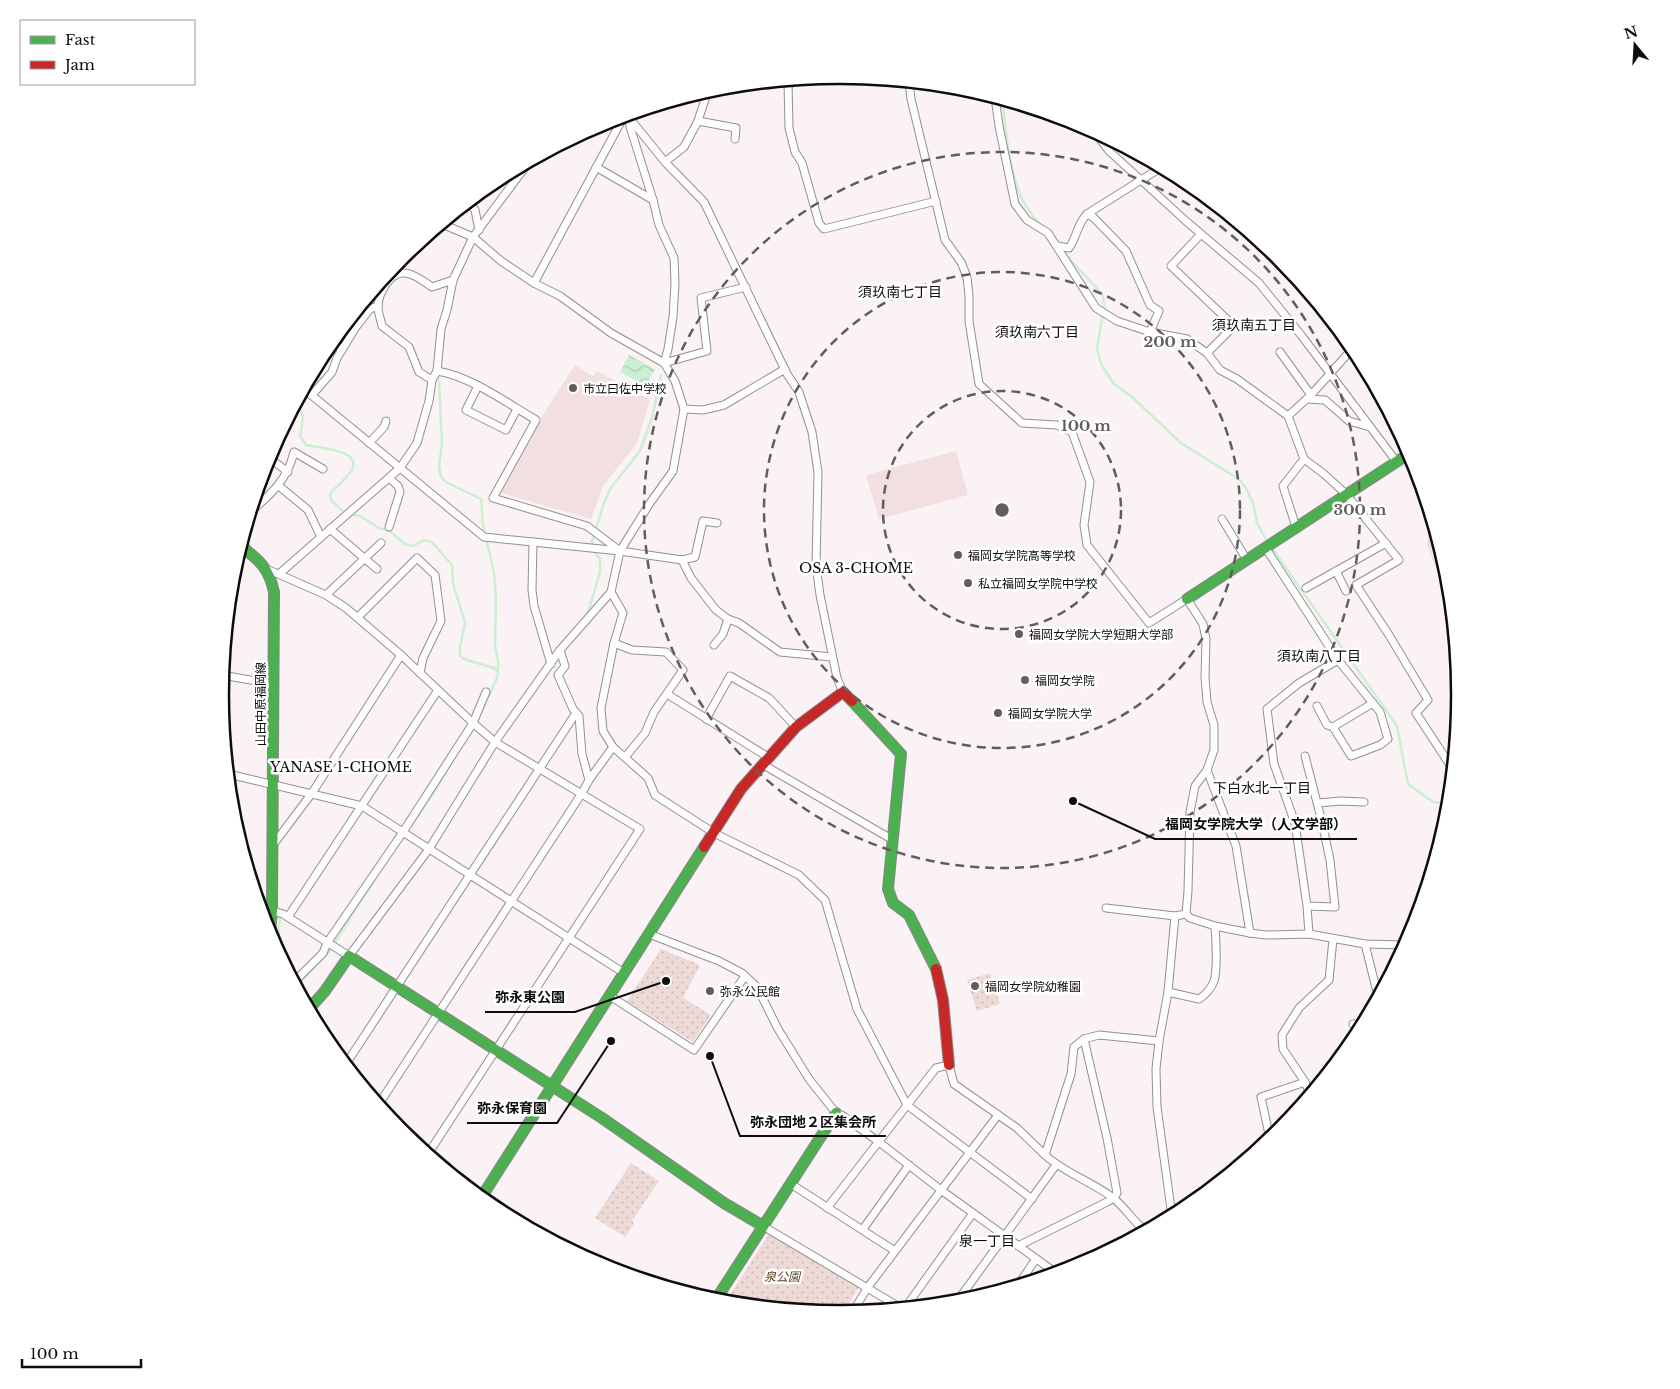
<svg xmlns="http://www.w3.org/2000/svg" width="1680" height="1389" font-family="'Libre Baskerville','Noto Sans JP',serif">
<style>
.green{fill:url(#green-dots)}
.pitch{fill:#f2dfdf}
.water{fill:url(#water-waves)}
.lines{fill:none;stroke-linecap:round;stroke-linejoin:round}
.stream{stroke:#ccefd1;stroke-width:2.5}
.street-casing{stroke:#949091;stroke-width:9}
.fast-casing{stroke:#8a8788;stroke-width:12}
.jam-casing{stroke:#8a8788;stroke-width:12}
.street{stroke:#fefdfe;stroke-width:7}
.fast{stroke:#4caf50;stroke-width:10}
.jam{stroke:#c62828;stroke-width:10}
.ring{fill:none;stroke:#605d5e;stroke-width:2.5;stroke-dasharray:9 6}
.poi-dot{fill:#605d5e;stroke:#fff;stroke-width:2}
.labels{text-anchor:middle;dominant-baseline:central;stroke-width:5;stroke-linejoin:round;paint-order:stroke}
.poi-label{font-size:12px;fill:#0d0d0d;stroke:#fff;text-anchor:start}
.street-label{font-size:12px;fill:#0d0d0d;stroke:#fff}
.park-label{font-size:12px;font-style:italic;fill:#5c4425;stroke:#fff}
.neighbourhood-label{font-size:14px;fill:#0d0d0d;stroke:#fff}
.rim{fill:none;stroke:#0d0d0d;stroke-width:2.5}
.centre{fill:#605d5e;stroke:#fff;stroke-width:2.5}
.ring-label{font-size:15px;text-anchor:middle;font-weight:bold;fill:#605d5e;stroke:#fff;stroke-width:5;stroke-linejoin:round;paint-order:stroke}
.leader{fill:none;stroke:#0d0d0d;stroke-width:2}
.callout-dot{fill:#0d0d0d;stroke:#fff;stroke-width:2}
.callout-label{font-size:14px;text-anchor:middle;font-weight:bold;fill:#0d0d0d;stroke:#fff;stroke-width:5;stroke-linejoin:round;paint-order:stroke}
</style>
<defs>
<pattern id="green-dots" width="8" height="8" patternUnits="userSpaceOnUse" patternTransform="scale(1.25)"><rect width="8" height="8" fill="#eddad6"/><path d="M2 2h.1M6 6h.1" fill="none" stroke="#cabab6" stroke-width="1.8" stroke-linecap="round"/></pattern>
<pattern id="water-waves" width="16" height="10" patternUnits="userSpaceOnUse" patternTransform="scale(1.25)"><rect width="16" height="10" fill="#ccefd1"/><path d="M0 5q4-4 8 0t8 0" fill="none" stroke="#aeccb2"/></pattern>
</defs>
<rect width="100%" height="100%" fill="#faf2f5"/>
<g class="green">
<path d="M661,949l39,16 -17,33 28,17 -18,27 -66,-41z"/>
<path d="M990,973l10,31 -23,7 -10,-31z"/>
<path d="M631,1163l28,18 -27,40 2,3 -9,13 -30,-19z"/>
<path d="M769,1234h4l86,53 -17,27 -113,-11 -3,-2z"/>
</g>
<g class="pitch">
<path d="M575,365l18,11 4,-5 53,29 -13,43 -34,43 -12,33 -90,-26 42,-78z"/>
<path d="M956,451l12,44 -89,24 -13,-44z"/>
<path d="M1429,520h2l17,61 -13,-16 -8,-19z"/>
</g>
<path class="water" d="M629,355l26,14 -9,17 -26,-14z"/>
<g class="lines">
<g class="stream">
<path d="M1003,100c2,31 6,63 16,92 4,13 14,23 21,33"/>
<path d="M1067,256l36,39 1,10 -7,45 5,16 12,18 17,12 50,47 59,37 7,10 6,13 4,20 11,20"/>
<path d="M439,380l3,64 -3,22 2,11 5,5 35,17 2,26 11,47 2,27 -1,47 3,15v10"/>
<path d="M295,405c12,7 7,20 5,31l6,9c11,3 56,4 46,25 -4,7 -16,17 -22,24l1,6 14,13 15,3 19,12 11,3 15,13 8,2 11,-6 8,2 20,23 1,18 12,40 -5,24v8l2,3 5,2 27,8 4,4 -1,6 -19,41"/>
<path d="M1272,548l125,178 11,58 25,18 16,2"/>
<path d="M587,616l13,-44v-13l-6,-8 -2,-9 12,-39 6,-14 30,-38 12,-33 9,-43"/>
<path d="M406,833l28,-41 22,-37"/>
<path d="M263,915l6,1"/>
<path d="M274,917l6,1 -3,31"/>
<path d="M297,986l32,-34 46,-73"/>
</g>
<g class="street-casing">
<g id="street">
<path d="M788,81l1,47 6,24 7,11 17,60 5,6 112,-28"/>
<path d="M909,82l2,17 34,141 16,22 6,15 2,19v25l10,63 43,39 35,2 15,7 18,50 -6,43 3,20 62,78 38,-24 16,25 3,15 -1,38 2,25 7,23v25l-7,20 -12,16 -5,26 -2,79 -2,23"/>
<path d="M748,84l21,1 21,-5"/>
<path d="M708,90l-10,31 38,7 -1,11"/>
<path d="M995,97l4,29 16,78 12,16 21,13 48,75 21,13 33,11 37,7 20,14 13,17 17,9 51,37 16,43 20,15 22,20 53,66 -43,25 33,50 39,65 -12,13 36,55"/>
<path d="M627,115l38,47 39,40 83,172 12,18 13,40 6,40 -2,93 4,30 17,83 6,14"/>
<path d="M627,117l26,83 6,25 15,33 1,26 -2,33 -5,32 -4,14"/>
<path d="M1094,131l15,20 32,29 21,-13"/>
<path d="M665,162l19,-15 14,-26"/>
<path d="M596,167l57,33"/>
<path d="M468,202l7,8 4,20"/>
<path d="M1087,214l6,3 33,34 24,54 9,6 -9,21"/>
<path d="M1201,234l-30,32 63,60 -27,27"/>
<path d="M1057,246l12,2c8,-11 8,-24 18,-34l54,-34 46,42 72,61 42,52 95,126"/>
<path d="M534,283l90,-167"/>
<path d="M332,342l10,8"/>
<path d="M1280,352l31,43"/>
<path d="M664,363l43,-12 -6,-53 45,-11"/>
<path d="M437,371c33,5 70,32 99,49l-43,78 94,28 33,25"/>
<path d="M432,380l-13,-8 -10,-25 -27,-21c-1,-6 -4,-13 -4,-19 0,-13 12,-35 26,-34 9,0 21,9 28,14l21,-7"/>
<path d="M478,386l-12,24 40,20 11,-21"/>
<path d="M304,389l180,148 49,5"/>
<path d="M312,395l20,-23 5,-14 19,-31 14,-18 8,-3"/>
<path d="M1307,399l18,1 24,21 21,6"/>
<path d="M684,409l19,1 21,-5 61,-36"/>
<path d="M1288,416l23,-21 42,-47"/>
<path d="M369,443l15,-16 2,-6"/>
<path d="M268,457l20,15"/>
<path d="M389,478l9,8 2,6 -11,35"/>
<path d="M279,486l29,24 13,27"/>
<path d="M251,511c21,-17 37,-33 43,-59l29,17"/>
<path d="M1222,519l25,41"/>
<path d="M1296,527l-13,-41 21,-27"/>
<path d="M330,529l47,40"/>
<path d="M1265,547l73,113 -39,23 -32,26 7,55 21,59"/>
<path d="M682,560l9,18 25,32 12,9 11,4 41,29 52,5"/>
<path d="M269,570l57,25 20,13 55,47 72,68 22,19 145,87 -212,325"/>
<path d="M1336,571l10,20"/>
<path d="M279,574l121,-106 17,-25 12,-42 3,-21 5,-9 4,-42 6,-19 6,-30 20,-43 56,-75"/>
<path d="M1306,588l80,-45"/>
<path d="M611,592l12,21 -9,30 -13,65 2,23 10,16 35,31 7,17 59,38 85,42 26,25 32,109 50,96 125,94"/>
<path d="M326,595l55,-52"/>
<path d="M358,617l59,-59 18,17 6,46 -18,37 -3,15"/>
<path d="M614,643l18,7 34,2 17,18 -29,42 -9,21 -19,23"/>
<path d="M714,645l9,-11 5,-15"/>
<path d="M551,664l-17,-58 -2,-16 1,-48 87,9 62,9 13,-3 8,-36 14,2"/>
<path d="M222,675l51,9"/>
<path d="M667,694l101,63"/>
<path d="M1317,706l10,19 6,2 18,29 29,-11 8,-6 -8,-27 -42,-52"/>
<path d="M706,719l24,-43 39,22 27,29"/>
<path d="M1333,727l40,-24"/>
<path d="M1305,756l17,66"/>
<path d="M762,764l131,76"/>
<path d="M1207,770l29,76 14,87"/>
<path d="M228,774l134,32 262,167"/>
<path d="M589,780l24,-33"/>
<path d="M1318,803l23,-2 23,1"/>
<path d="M273,845l39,-52 89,-138"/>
<path d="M1307,906l28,1 -5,-47 -8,-38 -27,1 12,83 2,28"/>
<path d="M260,907l23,7 66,42 80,-107 66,-107 65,-92"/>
<path d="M1106,908l69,8 11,-2 4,4 25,8 35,7 16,2 43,-1 56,10 40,1"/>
<path d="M288,917l150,-227"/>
<path d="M649,934l70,27 23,12 15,14 21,42 31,50 27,34 7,3 36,26 62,48 115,83"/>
<path d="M1365,944l13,52"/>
<path d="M294,982l29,-29 4,-10 76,-111 70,-109 13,-31"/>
<path d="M1168,992l31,7c6,-4 12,-10 15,-18 4,-13 2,-40 1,-55"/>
<path d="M610,996l84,54 51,-74"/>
<path d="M1353,1024l10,1"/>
<path d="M346,1064l230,-351"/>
<path d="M1310,1094l-5,-12 -22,-33 -1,-14 17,-27 30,-28 4,-41"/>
<path d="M379,1104l203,-311 7,-13 -7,-26 -3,-38 -6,-7 -15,-34 7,-9 -5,-16 51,-58 9,-41 30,-48 23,-32 11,-62 -9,-28 -11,-18 -53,-30 -51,-37 -26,-13 -33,-22 -28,-24 -31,-13"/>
<path d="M1270,1139l-9,-42 44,-15"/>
<path d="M1045,1155c20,18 45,26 67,42 12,9 21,24 33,34"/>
<path d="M461,1181l22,14"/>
<path d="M791,1184l104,67"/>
<path d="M827,1208l109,-140 13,-3 5,19 63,44 28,27 26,-81 3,-27 10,-8 15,-4 60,6"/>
<path d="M1171,1208h15"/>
<path d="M1172,1216l-15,-109 -1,-38 3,-28 9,-49 7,-76"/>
<path d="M763,1226l138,82"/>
<path d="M863,1229l46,-64"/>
<path d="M1018,1246l89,-44 7,-4 3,-5 -10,-55 -23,-99"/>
<path d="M1055,1272l39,-14"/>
<path d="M1018,1285l18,-26"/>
<path d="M956,1303l100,-138"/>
<path d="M905,1308l68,-95"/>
<path d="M852,1313l16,-26 130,-172"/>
</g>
</g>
<g class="fast-casing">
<g id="fast">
<path d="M241,546c18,14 28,22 33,46l-2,318 -2,25"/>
<path d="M1187,599l223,-146"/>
<path d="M852,701l49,53 -13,135 5,14 16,12 27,54"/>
<path d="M309,1009l16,-18 24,-35 253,162 122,85 39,23"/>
<path d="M481,1198l223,-351"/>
<path d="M715,1301l121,-188"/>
</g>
</g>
<g class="jam-casing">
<g id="jam">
<path d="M704,847l37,-58 55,-62 47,-35 9,9"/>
<path d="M936,969l7,31 6,65"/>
</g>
</g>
<use href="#street" class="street"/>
<use href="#fast" class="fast"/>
<use href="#jam" class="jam"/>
</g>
<g class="ring">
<circle cx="1002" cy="510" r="119"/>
<circle cx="1002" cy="510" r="238"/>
<circle cx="1002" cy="510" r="358"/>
</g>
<g class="poi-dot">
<circle cx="573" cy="388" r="5"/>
<circle cx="958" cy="555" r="5"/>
<circle cx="968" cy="583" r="5"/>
<circle cx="1019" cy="634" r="5"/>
<circle cx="1025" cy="680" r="5"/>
<circle cx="998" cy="713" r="5"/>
<circle cx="975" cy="986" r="5"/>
<circle cx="710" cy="991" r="5"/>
</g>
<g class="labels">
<g class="poi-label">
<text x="583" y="388">市立曰佐中学校</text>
<text x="968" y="555">福岡女学院高等学校</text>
<text x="978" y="583">私立福岡女学院中学校</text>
<text x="1029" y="634">福岡女学院大学短期大学部</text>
<text x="1035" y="680">福岡女学院</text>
<text x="1008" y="713">福岡女学院大学</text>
<text x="985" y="986">福岡女学院幼稚園</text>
<text x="720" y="991">弥永公民館</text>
</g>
<g class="street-label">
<text transform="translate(260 704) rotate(-90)">山田中原福岡線</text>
</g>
<g class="park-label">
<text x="782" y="1276">泉公園</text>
</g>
<g class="neighbourhood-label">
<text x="900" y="292">須玖南七丁目</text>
<text x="1254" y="325">須玖南五丁目</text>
<text x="1037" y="332">須玖南六丁目</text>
<text x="856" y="568">OSA 3-CHOME</text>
<text x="1319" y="656">須玖南八丁目</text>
<text x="341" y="767">YANASE 1-CHOME</text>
<text x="1262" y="788">下白水北一丁目</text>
<text x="987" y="1241">泉一丁目</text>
</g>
</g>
<path d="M0 0H1680V1389H0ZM839 84H841A610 610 0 0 1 1451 694V695A610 610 0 0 1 841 1305H839A610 610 0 0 1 229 695V694A610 610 0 0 1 839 84Z" fill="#fff" fill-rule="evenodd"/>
<path class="rim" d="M839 84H841A610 610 0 0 1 1451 694V695A610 610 0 0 1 841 1305H839A610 610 0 0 1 229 695V694A610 610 0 0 1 839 84Z"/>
<circle cx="1002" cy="510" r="8" class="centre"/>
<g class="ring-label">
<text x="1170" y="347">200 m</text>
<text x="1086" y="431">100 m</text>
<text x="1360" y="515">300 m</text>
</g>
<path class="leader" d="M1073 801L1155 839H1357M666 981L575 1012H485M611 1041L557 1123H467M710 1056L740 1136H886"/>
<g class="callout-dot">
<circle cx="1073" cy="801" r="5"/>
<circle cx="666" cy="981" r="5"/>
<circle cx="611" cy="1041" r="5"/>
<circle cx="710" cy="1056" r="5"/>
</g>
<g class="callout-label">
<text x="1256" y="829">福岡女学院大学（人文学部）</text>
<text x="530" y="1002">弥永東公園</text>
<text x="512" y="1113">弥永保育園</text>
<text x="813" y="1127">弥永団地２区集会所</text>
</g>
<rect x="20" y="20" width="175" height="65" fill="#ffffff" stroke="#9e9e9e"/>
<rect x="30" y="36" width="25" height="8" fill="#4caf50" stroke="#9e9e9e"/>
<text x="65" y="45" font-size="15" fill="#0d0d0d">Fast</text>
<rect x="30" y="61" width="25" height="8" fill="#c62828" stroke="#9e9e9e"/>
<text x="65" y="70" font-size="15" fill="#0d0d0d">Jam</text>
<g transform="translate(1635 45) rotate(342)" stroke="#ffffff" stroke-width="4" paint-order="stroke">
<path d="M0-4L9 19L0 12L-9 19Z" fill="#0d0d0d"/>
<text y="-8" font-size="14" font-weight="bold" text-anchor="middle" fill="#0d0d0d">N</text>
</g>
<path d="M22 1359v8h119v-8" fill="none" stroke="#0d0d0d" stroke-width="2.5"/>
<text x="30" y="1359" font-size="15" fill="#0d0d0d" stroke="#ffffff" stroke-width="4" paint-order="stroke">100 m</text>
</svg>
